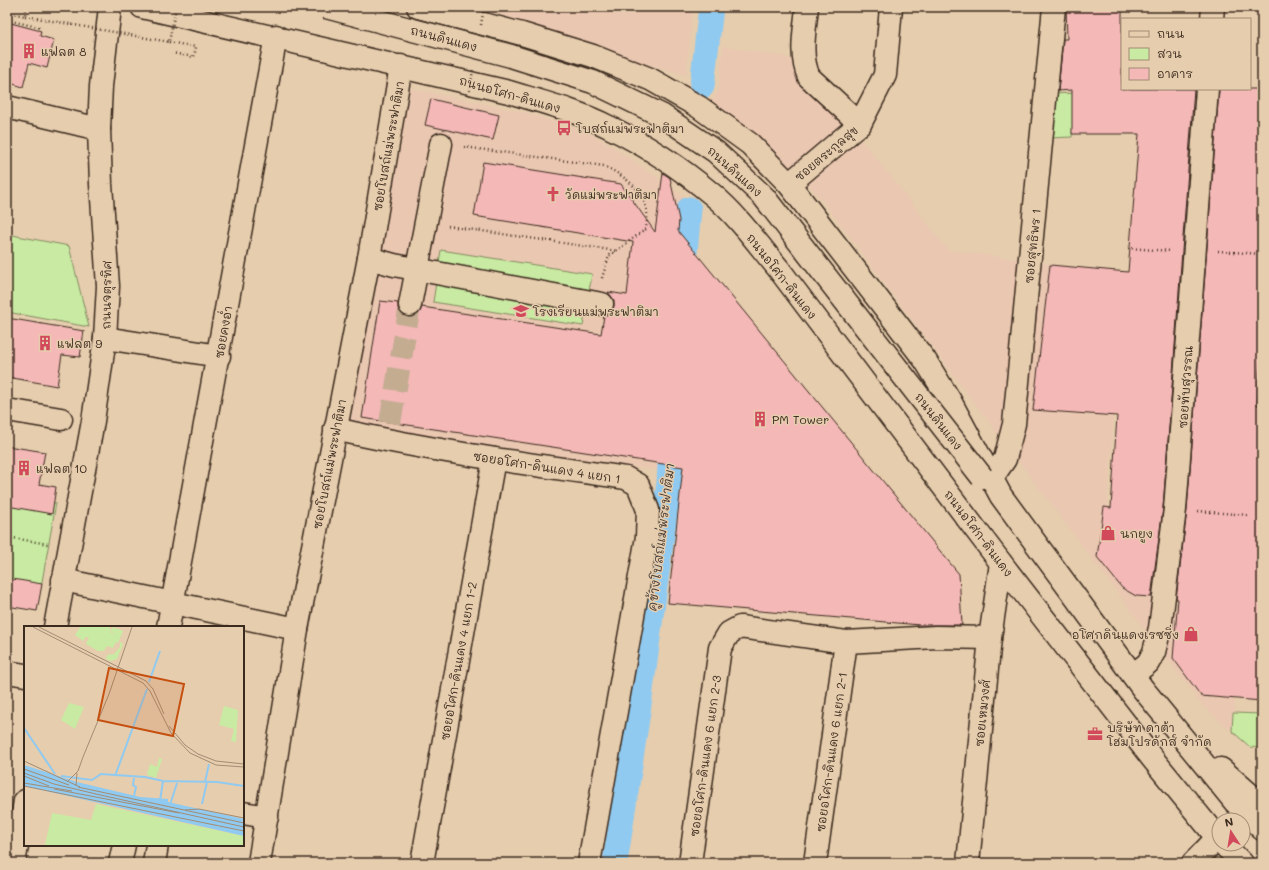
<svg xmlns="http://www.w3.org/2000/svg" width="1269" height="870" font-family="Mali,'Playpen Sans Thai',sans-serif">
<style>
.built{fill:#eac7b1}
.green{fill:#c8eaa2;stroke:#828a60}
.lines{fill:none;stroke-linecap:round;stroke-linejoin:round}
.canal{stroke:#90caf0;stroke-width:25}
.building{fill:#f4b8b7;stroke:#3b2a1e}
.minor-tunnel{stroke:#c4ac91;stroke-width:22;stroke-dasharray:22 11;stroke-linecap:butt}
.minor-casing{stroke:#3b2a1e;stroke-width:25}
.major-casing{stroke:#3b2a1e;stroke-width:25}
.path{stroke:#3b2a1e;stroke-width:2.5;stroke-dasharray:1 3;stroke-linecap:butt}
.minor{stroke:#e6cdae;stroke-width:22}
.major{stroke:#e6cdae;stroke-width:22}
.major-bridge-casing{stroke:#3b2a1e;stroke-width:25;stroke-linecap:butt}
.path-bridge{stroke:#3b2a1e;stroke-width:2.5;stroke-dasharray:1 3;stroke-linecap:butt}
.major-bridge{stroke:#e6cdae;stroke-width:22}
.labels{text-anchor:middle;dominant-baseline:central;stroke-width:3;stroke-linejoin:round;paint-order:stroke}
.street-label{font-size:12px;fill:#3b2a1e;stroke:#e6cdae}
.poi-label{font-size:12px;fill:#3b2a1e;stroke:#e6cdae;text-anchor:start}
.water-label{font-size:13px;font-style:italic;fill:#443a33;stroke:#e6cdae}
.inset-river{fill:none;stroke:#90caf0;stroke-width:2}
.inset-road{fill:none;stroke:#a28c74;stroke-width:1}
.view{fill:#c55010;fill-opacity:0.15;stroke:#c55010;stroke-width:2}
.inset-edge{fill:none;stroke:#3b2a1e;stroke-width:2}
</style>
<rect width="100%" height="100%" fill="#e6cdae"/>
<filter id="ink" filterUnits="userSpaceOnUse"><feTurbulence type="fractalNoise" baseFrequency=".025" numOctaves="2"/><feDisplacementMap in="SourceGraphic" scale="8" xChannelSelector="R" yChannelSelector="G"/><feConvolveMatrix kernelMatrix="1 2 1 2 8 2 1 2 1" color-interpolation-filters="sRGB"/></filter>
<g filter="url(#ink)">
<g class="built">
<path d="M477,7h216l-7,68 -48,-14z"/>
<path d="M723,46l67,12 95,111 63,81 176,24 -17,231 77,6 -10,93 69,6 -11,121 -29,-25 -372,-494 -22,-27 -46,-41 -51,-41 7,-16z"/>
<path d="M407,88l120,25 63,20 35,22 59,42 -23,274 -312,-46z"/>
</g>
<g class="green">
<path d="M1075,93l-3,44 -23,1 3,-44z"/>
<path d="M7,234l62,12 20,81 -82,-15z"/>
<path d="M441,250l151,24 -9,52 -150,-24z"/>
<path d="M7,495l49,8 -16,90 -33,-6z"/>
<path d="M1233,713l29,1v34l-12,-1 -18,-16z"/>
</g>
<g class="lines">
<g class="canal">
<path d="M702,86l9,-79"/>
<path d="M683,274l6,-65"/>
<path d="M615,863l23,-151 31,-229 3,-52"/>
</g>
</g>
<g class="building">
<path d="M1066,7h56v82h72l-31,419 -12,89 -15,-1 -14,-8 -25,-31 7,-50 7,1 6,-92 -84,-6 17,-145 78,7 11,-138h-67v-44l-14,1 5,-52h4z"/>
<path d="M7,22l34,9 -1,5 14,4 -7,28 -18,-5 -6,24 -16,-5z"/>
<path d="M1219,89h43v240l-5,76 5,1v295l-61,-5 -28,-38 5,-59h-2l11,-89z"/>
<path d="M431,99l68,16 -6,25 -68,-15z"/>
<path d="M483,162l138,22 34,48 8,-59 7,5 9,42 -1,11 281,343 3,51h-42l-252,-22 15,-136 -321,-49 18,-117 18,2v6l4,5 6,3h6l5,-4 3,-6 179,27 3,-18 7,-4 3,-6v-6l-6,-8 19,3 6,-53 -159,-26z"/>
<path d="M7,318l77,13 -4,26 -18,-2 -5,31 -50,-9z"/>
<path d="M7,446l38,6 -6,32 17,3 -4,27 -45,-8z"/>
<path d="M7,578l35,6 -5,27 -30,-5z"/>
</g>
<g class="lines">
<path class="minor-tunnel" d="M390,423l20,-118"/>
<g class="minor-casing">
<g id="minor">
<path d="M807,7c-2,23 -8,48 2,70l51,47"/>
<path d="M1212,19l1,-12"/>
<path d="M7,107l92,22"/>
<path d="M789,184l71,-60 25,-49 6,-68"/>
<path d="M369,258l25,7 208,39"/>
<path d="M410,305l31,-161"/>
<path d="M105,338l114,18"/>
<path d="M7,410l54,9"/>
<path d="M335,429c96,22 193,35 291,49l12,7 10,25 -1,27 -58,326"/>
<path d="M991,479l14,-20 9,-35 40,-417"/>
<path d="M63,580l234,49"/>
<path d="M55,627l38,-206 12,-83 3,-52 -7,-102 -2,-55 2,-43 9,-79"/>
<path d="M168,627l108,-591"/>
<path d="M7,672l18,3"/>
<path d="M1133,675l15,-12 6,-11 6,-24 15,-119 32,-420"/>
<path d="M243,813l24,4"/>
<path d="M14,863l11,-62"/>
<path d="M120,863l4,-18"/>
<path d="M154,863l3,-18"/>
<path d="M259,863l38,-234 72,-371 32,-192"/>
<path d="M422,863l72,-404"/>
<path d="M690,863l30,-215 9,-15 11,-6 106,15 90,-5 54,1"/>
<path d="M815,863l31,-221"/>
<path d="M968,863l22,-225 11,-75"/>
<path d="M1193,863l24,-25"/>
</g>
</g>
<g class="major-casing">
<g id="major">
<path d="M142,7l367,85c33,10 69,19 100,35 37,18 73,42 104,68 25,21 44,48 65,73l223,295 151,195 67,82"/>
<path d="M418,7l104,27 71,22 57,23 49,28 51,37 39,40 136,176 24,39 52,97 142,193 92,113 27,27"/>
<path d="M1221,769l41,36"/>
<path d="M1223,844l19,19"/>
</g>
</g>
<g class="path">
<path d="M7,12l18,4 1,-9"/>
<path d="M7,20l35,8"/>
<path d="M169,42l27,5 -2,10 -22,-4"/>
<path d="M464,147l140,19c18,9 36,20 42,41 2,6 1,15 0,22l-37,27 -8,25"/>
<path d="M448,226l169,25"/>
<path d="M1128,248l43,3"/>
<path d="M1218,251l44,3"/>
<path d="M1198,511l50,4"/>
<path d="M7,537l41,7"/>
</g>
<use href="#minor" class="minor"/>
<use href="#major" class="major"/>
<g class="major-bridge-casing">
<path id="major-bridge" d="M326,7l185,49 82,26 70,34 53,36 48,45 218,280"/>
</g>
<g class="path-bridge">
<path d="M25,16l144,26 7,-35"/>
<path d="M481,25l3,-18"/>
<path d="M469,95l4,-25"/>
</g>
<use href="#major-bridge" class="major-bridge"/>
</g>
</g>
<defs>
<g id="building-bare" transform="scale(1.2)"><path d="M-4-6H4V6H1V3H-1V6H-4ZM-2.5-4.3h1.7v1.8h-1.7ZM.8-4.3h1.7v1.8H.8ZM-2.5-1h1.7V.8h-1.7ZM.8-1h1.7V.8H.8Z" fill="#d1495b" stroke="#e6cdae" stroke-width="2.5" paint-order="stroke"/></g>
<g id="bus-bare" transform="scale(1.2)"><path d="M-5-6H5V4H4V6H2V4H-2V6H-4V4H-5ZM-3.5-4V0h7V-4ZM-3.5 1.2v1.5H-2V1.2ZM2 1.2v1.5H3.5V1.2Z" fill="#d1495b" stroke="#e6cdae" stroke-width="2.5" paint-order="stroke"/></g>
<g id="church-bare" transform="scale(1.2)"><path d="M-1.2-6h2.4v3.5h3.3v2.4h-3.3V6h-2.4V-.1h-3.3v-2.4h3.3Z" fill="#d1495b" stroke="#e6cdae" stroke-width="2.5" paint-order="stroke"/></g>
<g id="school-bare" transform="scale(1.2)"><path d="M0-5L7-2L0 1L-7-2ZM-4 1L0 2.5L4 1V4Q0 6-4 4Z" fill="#d1495b" stroke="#e6cdae" stroke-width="2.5" paint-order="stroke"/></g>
<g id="shop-bare" transform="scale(1.2)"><path d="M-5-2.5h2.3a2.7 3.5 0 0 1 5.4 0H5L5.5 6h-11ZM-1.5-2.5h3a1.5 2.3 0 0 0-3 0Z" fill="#d1495b" stroke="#e6cdae" stroke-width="2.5" paint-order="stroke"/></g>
<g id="office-bare" transform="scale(1.2)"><path d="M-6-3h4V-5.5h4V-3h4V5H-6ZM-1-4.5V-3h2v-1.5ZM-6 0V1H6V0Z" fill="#d1495b" stroke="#e6cdae" stroke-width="2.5" paint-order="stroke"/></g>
</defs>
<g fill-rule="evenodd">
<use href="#building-bare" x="29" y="51"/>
<use href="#bus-bare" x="564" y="128"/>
<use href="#church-bare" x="553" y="194"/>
<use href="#school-bare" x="521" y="311"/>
<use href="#building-bare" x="45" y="343"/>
<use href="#building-bare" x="760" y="419"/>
<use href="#building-bare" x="24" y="468"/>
<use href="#shop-bare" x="1108" y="533"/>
<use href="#shop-bare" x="1191" y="634"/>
<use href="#office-bare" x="1095" y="734"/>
</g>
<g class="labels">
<g class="street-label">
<text transform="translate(444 38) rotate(15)">ถนนดินแดง</text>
<text transform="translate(510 94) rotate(16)">ถนนอโศก-ดินแดง</text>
<text transform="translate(388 146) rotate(-80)">ซอยโบสถ์แม่พระฟาติมา</text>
<text transform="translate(826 153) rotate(-40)">ซอยตระกูลสุข</text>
<text transform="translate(735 171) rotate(42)">ถนนดินแดง</text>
<text transform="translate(1032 246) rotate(-84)">ซอยสุทธิพร 1</text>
<text transform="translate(782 276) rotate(52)">ถนนอโศก-ดินแดง</text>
<text transform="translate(106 295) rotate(-89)">ถนนจตุรทิศ</text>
<text transform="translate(223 332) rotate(-80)">ซอยคงอ่ำ</text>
<text transform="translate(1185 387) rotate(-86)">ซอยทับสุวรรณ</text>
<text transform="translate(939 421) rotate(52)">ถนนดินแดง</text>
<text transform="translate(329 464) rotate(-79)">ซอยโบสถ์แม่พระฟาติมา</text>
<text transform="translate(547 467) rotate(9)">ซอยอโศก-ดินแดง 4 แยก 1</text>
<text transform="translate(979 533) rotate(53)">ถนนอโศก-ดินแดง</text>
<text transform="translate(458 661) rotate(-80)">ซอยอโศก-ดินแดง 4 แยก 1-2</text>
<text transform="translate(982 713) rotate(-84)">ซอยเหมวงศ์</text>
<text transform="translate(831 752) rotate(-82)">ซอยอโศก-ดินแดง 6 แยก 2-1</text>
<text transform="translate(705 756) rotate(-82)">ซอยอโศก-ดินแดง 6 แยก 2-3</text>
</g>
<g class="poi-label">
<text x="41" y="51">แฟลต 8</text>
<text x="576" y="128">โบสถ์แม่พระฟาติมา</text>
<text x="565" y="194">วัดแม่พระฟาติมา</text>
<text x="533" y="311">โรงเรียนแม่พระฟาติมา</text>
<text x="57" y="343">แฟลต 9</text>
<text x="772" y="419">PM Tower</text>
<text x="36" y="468">แฟลต 10</text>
<text x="1120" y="533">นกยูง</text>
<text x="1179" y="634" text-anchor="end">อโศกดินแดงเรซซิ่ง</text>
<text x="1107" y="727">บริษัท ดาต้า<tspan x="1107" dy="14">โฮมโปรดักส์ จำกัด</tspan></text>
</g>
<g class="water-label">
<text transform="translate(660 537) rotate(-83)">คูข้างโบสถ์แม่พระฟาติมา</text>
</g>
</g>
<g transform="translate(24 626)">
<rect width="220" height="220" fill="#e6cdae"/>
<path d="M56,1h30v5l7,3 -7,-4 3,-4 10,4 -5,12 -2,-1 -3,6 -6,-2 -3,5h-6l-12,-7 3,-7h-3l-3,4 -8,-6zM96,16l3,2 -6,15 -6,2 -5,-2 1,-4 7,-1 6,-7zM45,77l15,4 -9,22 -14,-9zM200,80l14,4 -2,32 -5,-1 3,-12 -15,-4zM135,132l3,1 -6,19 -9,-3 3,-11 7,3zM72,178l148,32v9h-199l7,-32 39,7z" fill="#c8eaa2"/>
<path d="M0,139l53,17 63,15 28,2v3l76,17v17l-220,-50z" fill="#90caf0"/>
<path class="inset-river" d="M125,56l11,-31M0,102l31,46M37,150l31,4 9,-6 44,3 18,4 54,1 27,4M91,150l32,-87M181,156l4,-18M110,170l2,-9 -3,-2 1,-7M136,175l3,-20M178,178l5,-22M146,179l7,-22"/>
<path class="inset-road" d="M9,1l110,56 7,8 21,42 19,20 26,12 28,2M15,1l107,54 7,8 11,25M145,100l16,19 13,9 18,7 28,3M0,135l56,26M0,143l45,16M0,147l30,11 42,10 148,33M0,150l25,10M43,156l11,-11 5,-14 26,-63 23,-67M0,157l48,8M0,160l220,45M52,160l1,-13M54,161l166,36M30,163l125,24M161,184l14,-1 45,9"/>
<path class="view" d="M85,42l75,16 -11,52 -75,-16z"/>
<rect width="220" height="220" class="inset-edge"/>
</g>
<rect width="1269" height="870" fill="none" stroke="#e6cdae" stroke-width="24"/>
<rect x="12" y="12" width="1245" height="846" fill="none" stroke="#3b2a1e" stroke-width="1.5" filter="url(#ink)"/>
<rect x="1121" y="18" width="130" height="72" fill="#e6cdae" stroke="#a28c74"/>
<rect x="1129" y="31" width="20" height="6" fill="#e6cdae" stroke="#a28c74"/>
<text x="1157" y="38" font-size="12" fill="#3b2a1e">ถนน</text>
<rect x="1129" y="48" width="20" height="12" fill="#c8eaa2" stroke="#a28c74"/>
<text x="1157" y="58" font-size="12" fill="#3b2a1e">สวน</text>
<rect x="1129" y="68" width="20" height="12" fill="#f4b8b7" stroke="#a28c74"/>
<text x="1157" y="78" font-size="12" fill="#3b2a1e">อาคาร</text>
<g transform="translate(1231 832) rotate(348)"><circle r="19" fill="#e6cdae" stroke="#a28c74"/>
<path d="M0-3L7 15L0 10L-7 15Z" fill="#d1495b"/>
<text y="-6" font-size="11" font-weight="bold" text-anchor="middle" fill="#3b2a1e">N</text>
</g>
</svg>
